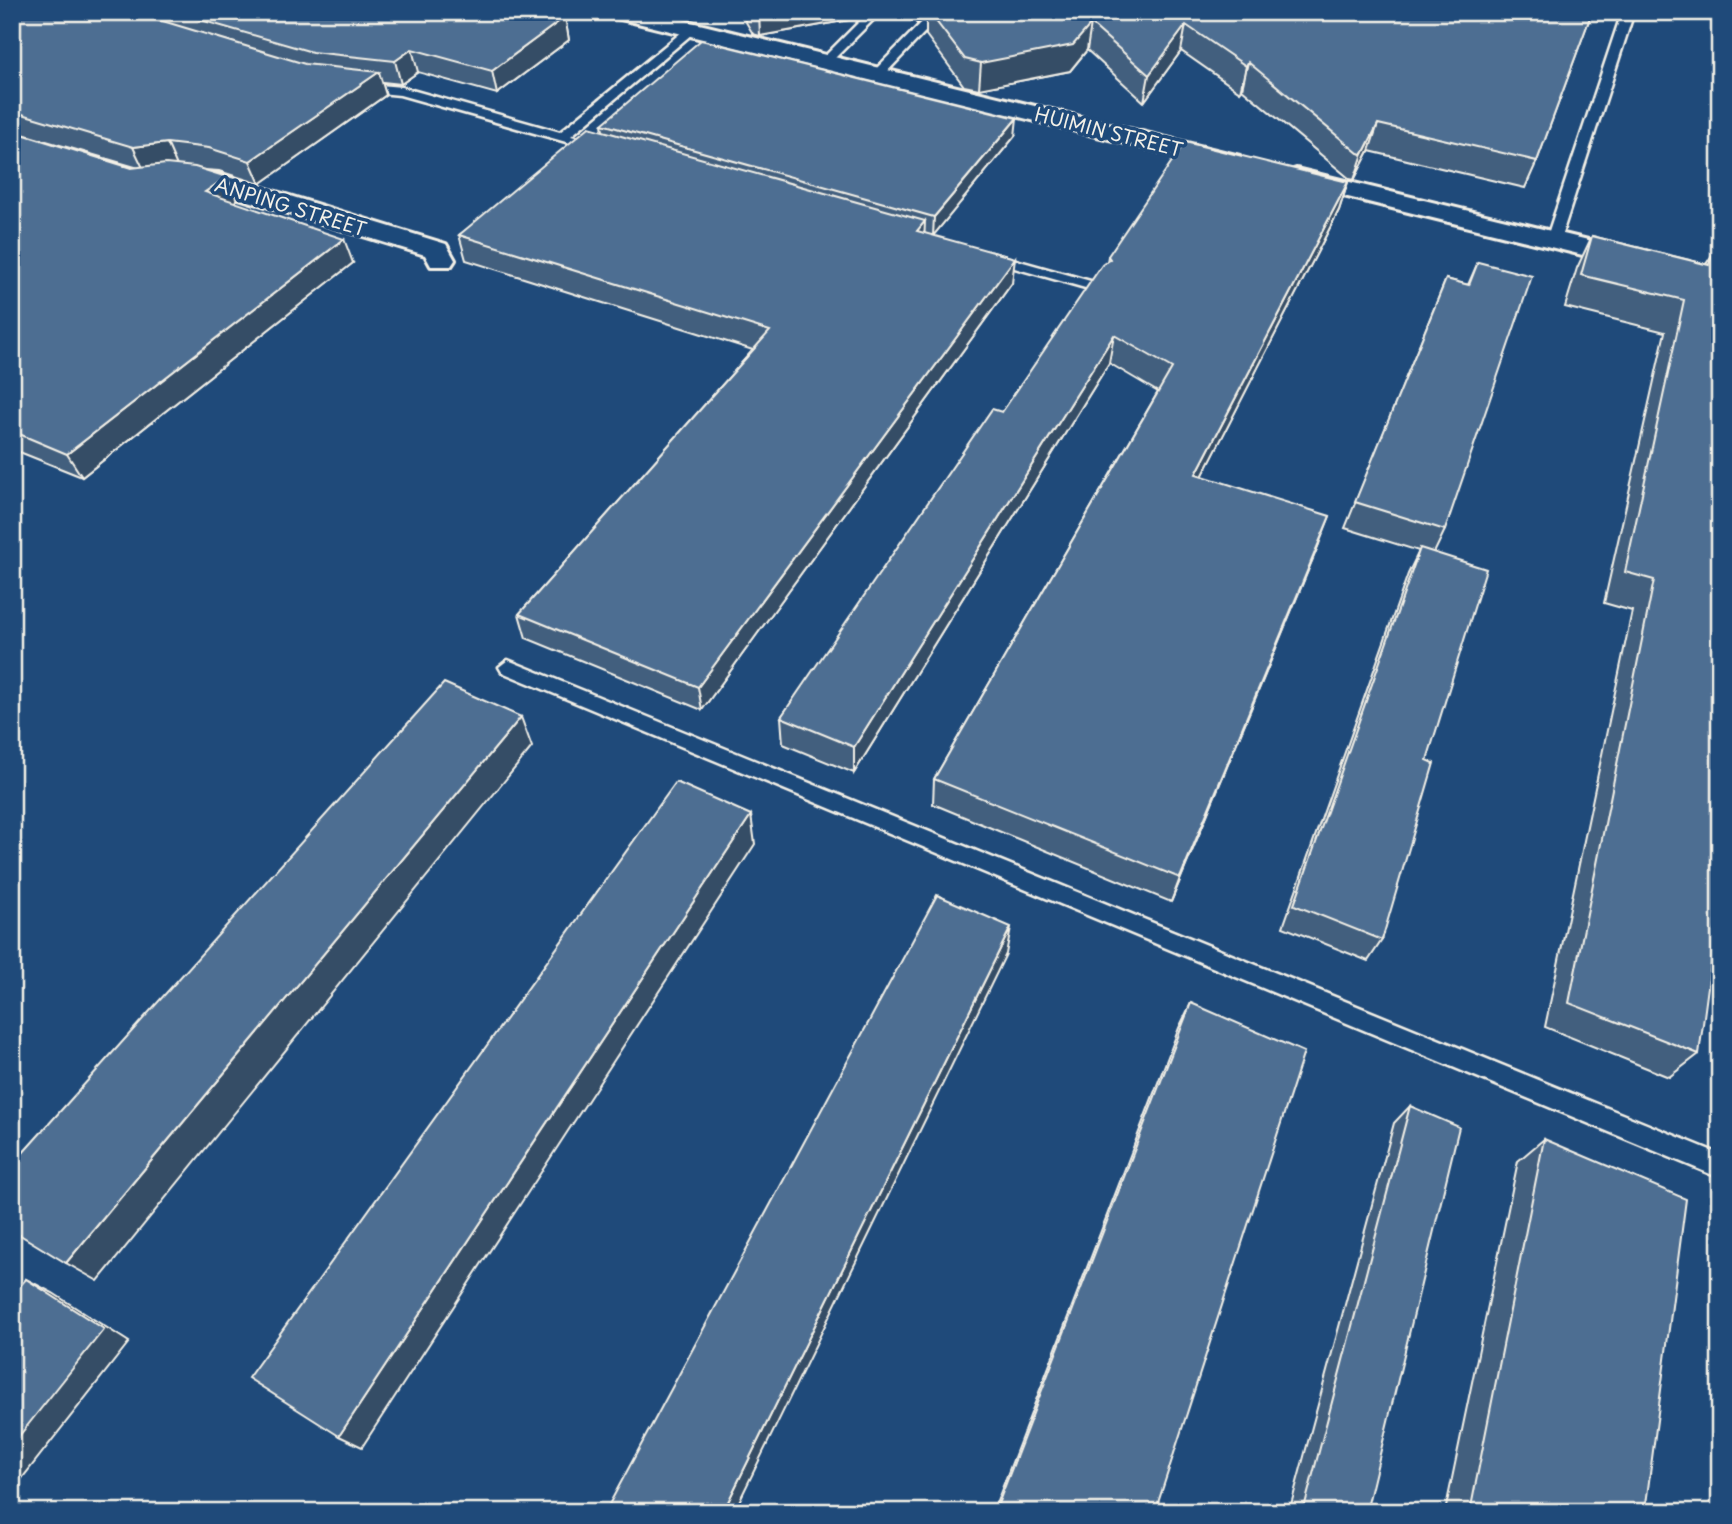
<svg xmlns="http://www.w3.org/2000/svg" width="1732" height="1524" font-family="'Playpen Sans',sans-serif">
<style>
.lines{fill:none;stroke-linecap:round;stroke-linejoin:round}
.service-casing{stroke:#f4f1e8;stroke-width:5}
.minor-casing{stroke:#f4f1e8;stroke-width:6}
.tertiary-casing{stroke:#f4f1e8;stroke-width:6}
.service{fill:#1f4a7a;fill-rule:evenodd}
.minor{fill:#1f4a7a;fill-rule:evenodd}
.tertiary{fill:#1f4a7a;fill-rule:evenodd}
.wall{fill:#425f7e;stroke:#f4f1e8;stroke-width:2}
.shaded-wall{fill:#364d66;stroke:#f4f1e8;stroke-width:2}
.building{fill:#4d6e92;stroke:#f4f1e8;stroke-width:2}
.labels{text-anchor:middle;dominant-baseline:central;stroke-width:7;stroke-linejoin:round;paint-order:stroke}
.far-street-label{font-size:19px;fill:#f4f1e8;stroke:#1f4a7a}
</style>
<rect width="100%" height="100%" fill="#1f4a7a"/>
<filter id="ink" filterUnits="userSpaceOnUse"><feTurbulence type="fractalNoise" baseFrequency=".0143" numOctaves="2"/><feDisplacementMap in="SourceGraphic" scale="14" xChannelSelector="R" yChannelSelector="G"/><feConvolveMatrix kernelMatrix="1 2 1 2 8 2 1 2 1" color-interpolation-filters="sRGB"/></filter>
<g filter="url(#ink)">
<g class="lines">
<g class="service-casing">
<g id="service">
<path d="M669,12h12l-14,13h-8v-4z"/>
<path d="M869,12h12l-52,52h-8v-4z"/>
<path d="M932,12h12l-63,66h-8v-6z"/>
<path d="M1622,12h12l-74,228 -12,3 -2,-3z"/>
<path d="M688,27l10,2 -127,107 31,8v6l-4,1 -198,-56 -41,-4 -6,-4 6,-4 42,4 159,45z"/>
<path d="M991,253l110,31 2,3 -7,4 -110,-31v-6z"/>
<path d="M508,660l1212,494v24l-1218,-506 -3,-5z"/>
</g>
</g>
<g class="minor-casing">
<path id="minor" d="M179,169l39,5 228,70 9,16 -4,6h-20l-6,-11 -219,-67 -36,-6 -4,-5 4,-5z"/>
</g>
<g class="tertiary-casing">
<g id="tertiary">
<path d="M610,12h40l590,144 4,5 -4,5 -9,3 -618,-152z"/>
<path d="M1296,169l424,103v17l-433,-107 -4,-5 4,-5z"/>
</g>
</g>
<use href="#service" class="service"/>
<use href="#minor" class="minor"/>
<use href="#tertiary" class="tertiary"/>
</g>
<g class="wall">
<path d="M12,12h535l18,5 4,23 -72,54 -79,-22 -17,12 -19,-2 4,13 -126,89 -41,-13 -15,-1 33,30 -3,2 119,61 -271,214 -70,-28v-318l119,37 4,-1 -123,-36z"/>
<path d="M740,12h122l-8,7 -94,17 -7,-2z"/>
<path d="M908,12h684l-55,149 -12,27 -156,-37 -15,29 -4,-1 -108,-90 -2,3 -59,-41 -37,51 -57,-52 -17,21 -91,18 -15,-3 -38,-51v-21l-9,10z"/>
<path d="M602,124l413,12 -82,99 79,48 -310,427 -176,-72 -7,-24 234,-264 -287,-90 -7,-25 144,-104z"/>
<path d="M1348,182l-9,28 -137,266 117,68 -148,358 -238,-98 1,-25 224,-387 -49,-29 -255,410 -71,-29 -2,-27 221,-305 105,-150 1,-6z"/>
<path d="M1592,236l114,28 6,-9 -13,799 -30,23 -124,-50 87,-416 -28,-8 61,-271 -100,-25 12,-39z"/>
<path d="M1478,262l-33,268 -11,23 -7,207 -45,180 -14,21 -85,-34 125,-353 11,-23 -74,-23 101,-249 22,6z"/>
<path d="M1191,1003l-36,509h-162l186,-484z"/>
<path d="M1410,1106l-44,406h-77l105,-389z"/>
<path d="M1544,1139l101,373h-200l73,-351z"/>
</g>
<g class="shaded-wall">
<path d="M759,12h103l-8,7 -94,17z"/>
<path d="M917,12h9v2l-9,10z"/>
<path d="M565,17l4,23 -72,54 -5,-23z"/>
<path d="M1091,24l-4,26 -17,21 -91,18 2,-26z"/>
<path d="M1186,25l-5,26 -37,51 5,-27z"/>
<path d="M412,49l6,23 -17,12 -6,-23z"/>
<path d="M1248,62l-6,27 -2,3 6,-26z"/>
<path d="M379,72l7,23 -126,89 -10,-23z"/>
<path d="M1017,118l-2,18 -82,100 1,-19z"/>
<path d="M1378,124l-9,27 -15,29 9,-26z"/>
<path d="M167,143l10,23 -33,4 -11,-23z"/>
<path d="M227,177l10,23 -22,16 -10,-24z"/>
<path d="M1348,182l-9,28 -150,292 7,-28z"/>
<path d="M925,221l-1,24 -7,-14z"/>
<path d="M344,239l9,24 -271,214 -15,-23z"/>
<path d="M1015,258l-3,25 -310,427 -4,-23z"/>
<path d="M1114,335l-5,28 -255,410v-26z"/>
<path d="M1330,516l-11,28 -148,358 9,-24z"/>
<path d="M521,717l11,30 -434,534 -32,-18z"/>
<path d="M751,815l4,29 -393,603 -23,-11z"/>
<path d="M1011,927l-5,27 -272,558h-11z"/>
<path d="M26,1279l27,14 76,49 -117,149v-46z"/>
</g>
<g class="building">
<path d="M12,12h121l172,52 74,8 -129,89 -41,-13 -42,-5 -34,4 -121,-36z"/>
<path d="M173,12h374l18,5 -73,54 -80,-22 -17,12 -83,-9z"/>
<path d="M929,12h663l-55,149 -159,-37 -15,30 -5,-1 -110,-91 -2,4 -60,-41 -37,50 -58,-51 -18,21 -92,18 -16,-4z"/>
<path d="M701,40l316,78 -83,99 -332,-93z"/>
<path d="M589,127l336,94 -8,10 98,27 -317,429 -179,-73 251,-283 -311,-96z"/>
<path d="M12,131l119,37 35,-4 29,3 32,10 -22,15 139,47 -277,215 -55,-23z"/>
<path d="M1185,142l163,40 -152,292 134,42 -150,362 -246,-99 238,-411 -58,-33 -260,412 -73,-30 211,-308 10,3 100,-147 8,-6 -2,-3z"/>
<path d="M1592,236l117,29 3,-10 8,1v641l-21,157 -130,-51 85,-423 -29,-8 59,-272 -103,-25z"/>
<path d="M1478,262l54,14 -87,254 -90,-28 91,-223 23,6z"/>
<path d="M1420,548l66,21 -59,191 7,3 -52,177 -88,-35z"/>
<path d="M444,683l77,34 -455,546 -54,-33v-65z"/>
<path d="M676,782l75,33 -412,621 -91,-58z"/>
<path d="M937,895l74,32 -288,585h-118z"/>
<path d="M1191,1003l113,49 -149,460h-160z"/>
<path d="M1410,1106l49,21 -93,385h-63z"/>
<path d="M1544,1139l142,60 -41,313h-175z"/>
<path d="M26,1279l78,50 -92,116v-150z"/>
</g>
</g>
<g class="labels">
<g class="far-street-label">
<text transform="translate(1109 131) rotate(14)">HUIMIN STREET</text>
<text transform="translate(291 206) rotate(17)">ANPING STREET</text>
</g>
</g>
<rect width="1732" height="1524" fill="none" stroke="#1f4a7a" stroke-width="42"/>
<rect x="21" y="21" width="1690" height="1482" fill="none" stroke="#f4f1e8" stroke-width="2.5" filter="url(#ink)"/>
</svg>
